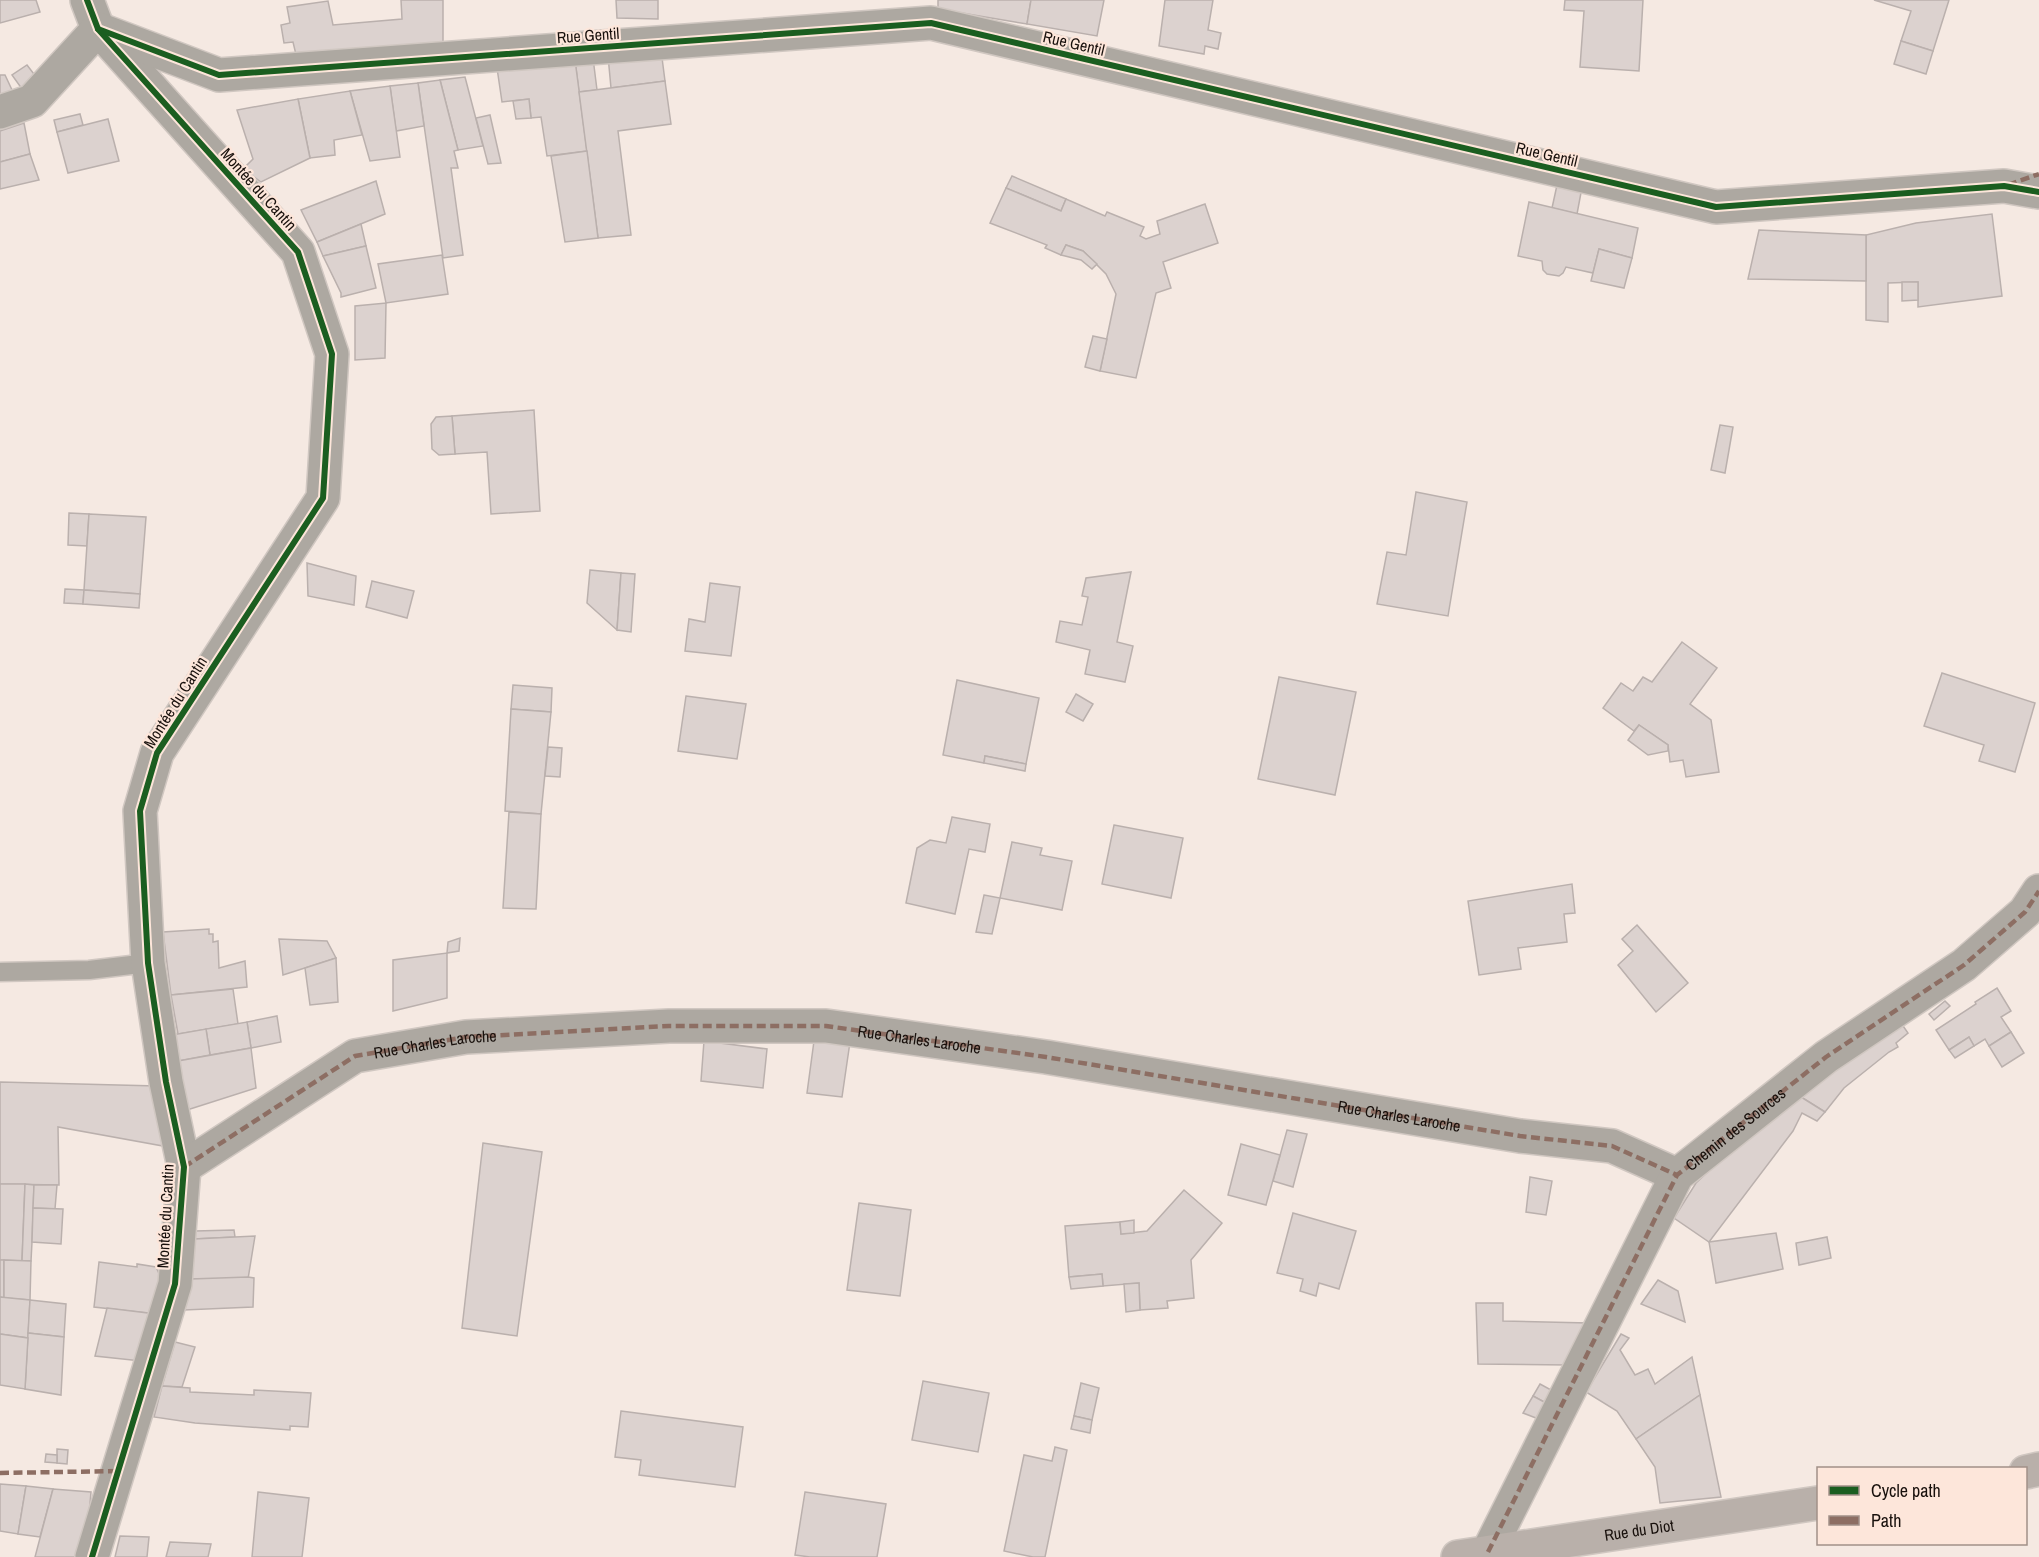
<svg xmlns="http://www.w3.org/2000/svg" width="2039" height="1557" font-family="'Archivo Narrow',sans-serif">
<style>
.building{fill:#dcd2cf;stroke:#bab0ad;stroke-width:1.5}
.lines{fill:none;stroke-linecap:round;stroke-linejoin:round}
.lane-casing{stroke:#d0c7c1;stroke-width:21}
.street-casing{stroke:#d0c7c1;stroke-width:36}
.secondary-casing{stroke:#d0c7c1;stroke-width:36}
.lane{stroke:#ada8a1;stroke-width:18}
.street{stroke:#ada8a1;stroke-width:33}
.secondary{stroke:#b9b0aa;stroke-width:33}
.quiet{stroke:#8d6e63;stroke-width:4.5;stroke-dasharray:9 4.5;stroke-linecap:butt}
.cycleway-casing{stroke:#fde6da;stroke-width:10}
.cycleway{stroke:#1b5e20;stroke-width:6}
.labels{text-anchor:middle;dominant-baseline:central;stroke-width:4.5;stroke-linejoin:round;paint-order:stroke}
.street-label{font-size:16px;fill:#18100c;stroke:#fde6da}
</style>
<rect width="100%" height="100%" fill="#f5e9e2"/>
<g class="building">
<path d="M0,0h36l4,12 -40,11z"/>
<path d="M401,0h42v45l-145,18 -5,-21 -9,1 -3,-18 9,-2 -3,-16 41,-6 5,24 69,-6z"/>
<path d="M616,0h42v19l-41,-1z"/>
<path d="M938,0h93l-4,24 -89,-15z"/>
<path d="M1031,0h73l-7,36 -70,-12z"/>
<path d="M1165,0h48l-5,30 13,3 -3,16 -13,-3 -1,8 -45,-8z"/>
<path d="M1565,0h78l-4,71 -59,-4 4,-56 -20,-1z"/>
<path d="M1874,0h75l-16,51 -32,-10 10,-30z"/>
<path d="M1901,41l32,10 -7,23 -32,-10z"/>
<path d="M661,50l4,31 -54,7 -3,-32z"/>
<path d="M593,58l4,32 -18,2 -4,-32z"/>
<path d="M575,60l12,91 -40,5 -6,-39 -10,1 -2,-19 -27,3 -5,-34z"/>
<path d="M27,65l10,13 -15,11 -10,-14z"/>
<path d="M0,75h5l8,17 -13,5z"/>
<path d="M465,77l18,69 -25,4 -18,-70z"/>
<path d="M440,80l18,70 -4,1 4,17h-7l12,87 -20,3 -25,-175z"/>
<path d="M665,81l6,43 -53,7 13,104 -33,3 -19,-146z"/>
<path d="M418,83l6,43 -28,5 -6,-45z"/>
<path d="M390,86l10,71 -30,4 -20,-70z"/>
<path d="M350,91l12,44 -28,5 1,15 -25,3 -12,-59z"/>
<path d="M298,99l12,59 -49,24 -18,-13 10,-10 -16,-49z"/>
<path d="M529,99l2,19 -15,1 -3,-18z"/>
<path d="M80,114l3,11 -26,7 -3,-12z"/>
<path d="M490,115l11,48 -13,1 -12,-46z"/>
<path d="M108,119l11,42 -51,12 -11,-41z"/>
<path d="M24,123l6,31 -30,8v-31z"/>
<path d="M587,151l11,87 -33,4 -14,-86z"/>
<path d="M30,154l9,26 -39,9v-27z"/>
<path d="M1012,176l54,23 -5,12 -55,-23z"/>
<path d="M1559,176l24,6 -6,32 -25,-6z"/>
<path d="M376,181l9,33 -68,28 -16,-32z"/>
<path d="M1006,188l55,23 5,-12 39,17 2,-4 37,15 -4,9 6,3 14,-5 -3,-13 48,-17 13,39 -55,19 8,26 -15,5 -20,85 -36,-7 16,-77 -10,-20 -23,-23 -17,-6 -5,10 -16,-7 2,-3 -57,-22z"/>
<path d="M1529,202l109,26 -6,30 -33,-9 -6,24 -27,-6 -3,6 -4,3 -12,-2 -4,-4 -1,-9 -24,-5z"/>
<path d="M1992,214l10,82 -84,11v-25l-30,1v39l-22,-2v-85l50,-12z"/>
<path d="M361,224l5,22 -43,10 -6,-14z"/>
<path d="M1759,230l107,5v46l-118,-2z"/>
<path d="M1066,245l17,6 14,13 -5,5 -11,-9 -20,-5z"/>
<path d="M366,246l10,42 -35,9v-4l-18,-37z"/>
<path d="M1599,249l33,9 -8,30 -33,-7z"/>
<path d="M442,255l6,39 -62,9 -8,-39z"/>
<path d="M1902,282h16v18l-16,1z"/>
<path d="M386,303l-1,55 -30,2v-54z"/>
<path d="M1093,336l14,3 -7,32 -15,-4z"/>
<path d="M534,410l6,101 -49,3 -4,-62 -32,2 -3,-38z"/>
<path d="M452,416l3,38 -16,1 -7,-6 -1,-25 5,-7z"/>
<path d="M1720,425l13,2 -8,46 -14,-3z"/>
<path d="M1416,492l51,10 -19,114 -71,-12 10,-52 19,3z"/>
<path d="M69,513l20,1 -2,32 -19,-1z"/>
<path d="M89,514l57,3 -6,77 -56,-4z"/>
<path d="M307,563l49,13 -2,29 -46,-9z"/>
<path d="M590,570l31,3 -4,57 -30,-27z"/>
<path d="M1131,572l-14,70 16,4 -8,36 -40,-8 5,-24 -34,-8 4,-21 22,4 6,-28 -6,-1 4,-18z"/>
<path d="M621,573l14,1 -4,58 -14,-2z"/>
<path d="M372,581l42,10 -7,27 -41,-11z"/>
<path d="M710,583l30,4 -9,69 -46,-5 4,-32 16,3z"/>
<path d="M65,589l19,1 -1,14 -19,-1z"/>
<path d="M84,590l56,4 -1,14 -56,-4z"/>
<path d="M1682,642l35,26 -27,36 21,16 8,52 -33,5 -3,-17 -13,2 -2,-17 -29,-20 -5,6 -31,-23 18,-25 12,8 10,-14 9,5z"/>
<path d="M1942,673l93,30 -20,69 -36,-11 5,-16 -60,-19z"/>
<path d="M1279,677l77,15 -21,103 -77,-16z"/>
<path d="M957,680l82,18 -13,66 -41,-8 -1,7 -41,-8z"/>
<path d="M513,685l39,3 -1,24 -40,-3z"/>
<path d="M1076,694l17,10 -10,17 -17,-9z"/>
<path d="M686,696l60,8 -9,55 -59,-8z"/>
<path d="M511,709l40,3 -10,102 -36,-3z"/>
<path d="M1639,725l29,20v6l-20,4 -20,-15z"/>
<path d="M548,747l14,1 -2,29 -15,-1z"/>
<path d="M985,756l41,8 -1,7 -41,-8z"/>
<path d="M509,812l32,2 -5,95 -33,-1z"/>
<path d="M952,817l38,7 -5,28 -16,-3 -14,65 -49,-11 11,-55 13,-8 16,3z"/>
<path d="M1114,825l69,13 -12,60 -69,-14z"/>
<path d="M1012,842l30,6 -2,7 32,6 -10,49 -62,-12z"/>
<path d="M1572,884l3,29 -11,1 3,28 -49,6 3,21 -42,6 -11,-74z"/>
<path d="M984,895l16,3 -8,36 -16,-2z"/>
<path d="M1637,925l51,58 -32,29 -38,-47 15,-14 -11,-12z"/>
<path d="M209,929v5h4v8l5,-1 1,27 26,-7 2,26 -76,8 -8,-63z"/>
<path d="M460,938l-1,13 -12,2 1,-11z"/>
<path d="M279,939l48,2 9,17 -53,17z"/>
<path d="M447,953v45l-54,13v-51z"/>
<path d="M336,958l2,44 -28,3 -5,-37z"/>
<path d="M1997,988l14,23 -10,6 10,15 -22,14 -4,-7 -11,7 -5,-9 -20,13 -13,-20 40,-26 -1,-2z"/>
<path d="M233,989l5,35 -60,10 -7,-39z"/>
<path d="M1945,1001l5,5 -16,14 -5,-6z"/>
<path d="M277,1016l4,26 -30,6 -4,-26z"/>
<path d="M247,1022l4,26 -41,7 -4,-26z"/>
<path d="M1901,1023l7,10 -12,10 2,4 -9,5 -45,36 -19,24 -32,-20z"/>
<path d="M206,1029l4,26 -32,6 -6,-26z"/>
<path d="M2011,1032l13,21 -22,14 -13,-21z"/>
<path d="M1969,1037l5,9 -19,12 -6,-8z"/>
<path d="M704,1041l63,8 -4,39 -62,-7z"/>
<path d="M814,1041l36,1 -8,55 -35,-4z"/>
<path d="M251,1048l5,40 -69,22 -9,-49z"/>
<path d="M0,1082l157,4 6,60 -105,-19 1,58 -59,-1z"/>
<path d="M1793,1092l32,20 -8,9 -15,-8 -9,18 -84,111 -35,-24 22,-35z"/>
<path d="M1287,1130l20,4 -14,53 -20,-6z"/>
<path d="M483,1143l59,9 -25,184 -55,-8z"/>
<path d="M1241,1144l39,11 -14,50 -38,-10z"/>
<path d="M1530,1177l22,4 -6,34 -20,-3z"/>
<path d="M0,1184h25l-3,77 -22,-1z"/>
<path d="M25,1184l9,1 -2,57 -1,19h-9z"/>
<path d="M34,1185h23l-2,24 -22,-1z"/>
<path d="M1184,1190l38,33 -31,37 3,38 -27,3 1,7 -28,2 -1,-27 -36,3 -1,-12 -33,3 -4,-51 55,-4 1,12 26,-3z"/>
<path d="M859,1203l52,7 -11,86 -53,-6z"/>
<path d="M33,1208l30,1 -2,35 -29,-2z"/>
<path d="M1293,1213l63,18 -17,58 -20,-6 -3,13 -16,-5 3,-12 -26,-6z"/>
<path d="M1134,1220v13l-13,1 -1,-12z"/>
<path d="M234,1230l1,7 -41,2 1,-8z"/>
<path d="M1776,1233l7,36 -67,14 -7,-41z"/>
<path d="M255,1236l-7,43h-57l3,-40z"/>
<path d="M1827,1237l4,21 -32,7 -3,-22z"/>
<path d="M0,1260h4v38l-4,-1z"/>
<path d="M4,1260l27,1 -1,39 -26,-2z"/>
<path d="M99,1262l38,5v-3l19,3 6,13 -6,34 -62,-7z"/>
<path d="M1102,1274l1,12 -32,3 -2,-12z"/>
<path d="M248,1277l6,1 -1,29 -69,3 7,-31z"/>
<path d="M1658,1280l20,11 7,31 -44,-18z"/>
<path d="M1139,1283l1,27 -14,2 -2,-28z"/>
<path d="M0,1297l30,3 -2,38 -28,-4z"/>
<path d="M30,1300l36,4 -2,33 -36,-4z"/>
<path d="M1476,1303h27v18l85,2 -20,42 -90,-1z"/>
<path d="M107,1308l49,6 -15,47 -46,-5z"/>
<path d="M28,1333l36,4 -3,58 -36,-6z"/>
<path d="M0,1334l28,4 -3,51 -25,-4z"/>
<path d="M1621,1334l8,4 -9,12 15,25 13,-6 7,15 37,-27 8,38 -64,44 -19,-28 -31,-19z"/>
<path d="M175,1342l20,5 -13,40 -20,-1z"/>
<path d="M923,1381l66,12 -11,59 -66,-12z"/>
<path d="M1081,1383l18,5 -7,32 -18,-4z"/>
<path d="M1540,1384l13,7 -7,12 -13,-7z"/>
<path d="M162,1386l28,2v4l64,3v-5l57,3 -3,34 -18,-1v4l-95,-7 -41,-6z"/>
<path d="M1700,1395l21,102 -61,6 -5,-36 -19,-28z"/>
<path d="M1533,1396l13,7 -10,15 -13,-5z"/>
<path d="M621,1411l122,16 -8,60 -96,-12 2,-15 -26,-3z"/>
<path d="M1074,1416l18,4 -2,13 -19,-4z"/>
<path d="M1055,1447l12,3 -22,107h-12l-29,-6 20,-96 28,6z"/>
<path d="M57,1449l11,1 -1,14 -10,-1z"/>
<path d="M46,1454l11,1v8l-12,-1z"/>
<path d="M0,1484l26,2 -8,48 -18,-3z"/>
<path d="M26,1486l27,3 -13,48 -22,-3z"/>
<path d="M53,1489l38,3 -3,34 -8,31h-45z"/>
<path d="M258,1492l51,6 -7,59h-50z"/>
<path d="M805,1492l81,12 -9,53h-67l-15,-2z"/>
<path d="M120,1536l29,1 -2,20h-32z"/>
<path d="M170,1542l41,2 -3,13h-42z"/>
</g>
<g class="lines">
<g class="lane-casing">
<path id="lane" d="M0,972l89,-2 59,-7"/>
</g>
<g class="street-casing">
<g id="street">
<path d="M87,0l11,29 200,223 34,102 -9,144 -166,255 -17,58 8,152 18,119 18,85 -9,117 -83,273"/>
<path d="M98,29l121,46 712,-52 785,184 288,-21 35,6"/>
<path d="M0,112l32,-11 66,-72"/>
<path id="s1" d="M184,1167l171,-111 111,-19 203,-11h157l220,31 474,79 92,10 65,29"/>
<path id="s2" d="M1488,1552l189,-377 149,-118 138,-92 61,-53 14,-21"/>
</g>
</g>
<g class="secondary-casing">
<g id="secondary">
<path d="M2026,1472l13,-3"/>
<path id="s3" d="M1458,1557l360,-54"/>
</g>
</g>
<use href="#lane" class="lane"/>
<use href="#street" class="street"/>
<use href="#secondary" class="secondary"/>
<g class="quiet">
<path d="M2008,185l31,-11"/>
<path d="M184,1167l171,-111 111,-19 203,-11h157l220,31 474,79 92,10 65,29"/>
<path d="M0,1473l118,-2"/>
<path d="M1488,1552l189,-377 149,-118 138,-92 61,-53 14,-21"/>
</g>
<g class="cycleway-casing">
<g id="cycleway">
<path d="M87,0l11,29 200,223 34,102 -9,144 -166,255 -17,58 8,152 18,119 18,85 -9,117 -83,273"/>
<path d="M98,29l121,46 712,-52 785,184 288,-21 35,6"/>
</g>
</g>
<use href="#cycleway" class="cycleway"/>
</g>
<g class="labels">
<g class="street-label">
<text transform="translate(588 35) rotate(-4)">Rue Gentil</text>
<text transform="translate(1074 43) rotate(13)">Rue Gentil</text>
<text transform="translate(1547 154) rotate(13)">Rue Gentil</text>
<text transform="translate(259 189) rotate(48)">Montée du Cantin</text>
<text transform="translate(175 702) rotate(-58)">Montée du Cantin</text>
<text stroke="none"><textPath href="#s1" startOffset="771">Rue Charles Laroche</textPath></text>
<text stroke="none"><textPath href="#s1" startOffset="285">Rue Charles Laroche</textPath></text>
<text stroke="none"><textPath href="#s1" startOffset="1257">Rue Charles Laroche</textPath></text>
<text stroke="none"><textPath href="#s2" startOffset="496">Chemin des Sources</textPath></text>
<text transform="translate(165 1216) rotate(-87)">Montée du Cantin</text>
<text stroke="none"><textPath href="#s3" startOffset="183">Rue du Diot</textPath></text>
</g>
</g>
<rect x="1817" y="1467" width="210" height="78" fill="#fde6da" stroke="#a19088" stroke-width="1.5"/>
<rect x="1829" y="1486" width="30" height="9" fill="#1b5e20" stroke="#a19088" stroke-width="1.5"/>
<text x="1871" y="1497" font-size="18" fill="#18100c">Cycle path</text>
<rect x="1829" y="1516" width="30" height="9" fill="#8d6e63" stroke="#a19088" stroke-width="1.5"/>
<text x="1871" y="1527" font-size="18" fill="#18100c">Path</text>
</svg>
